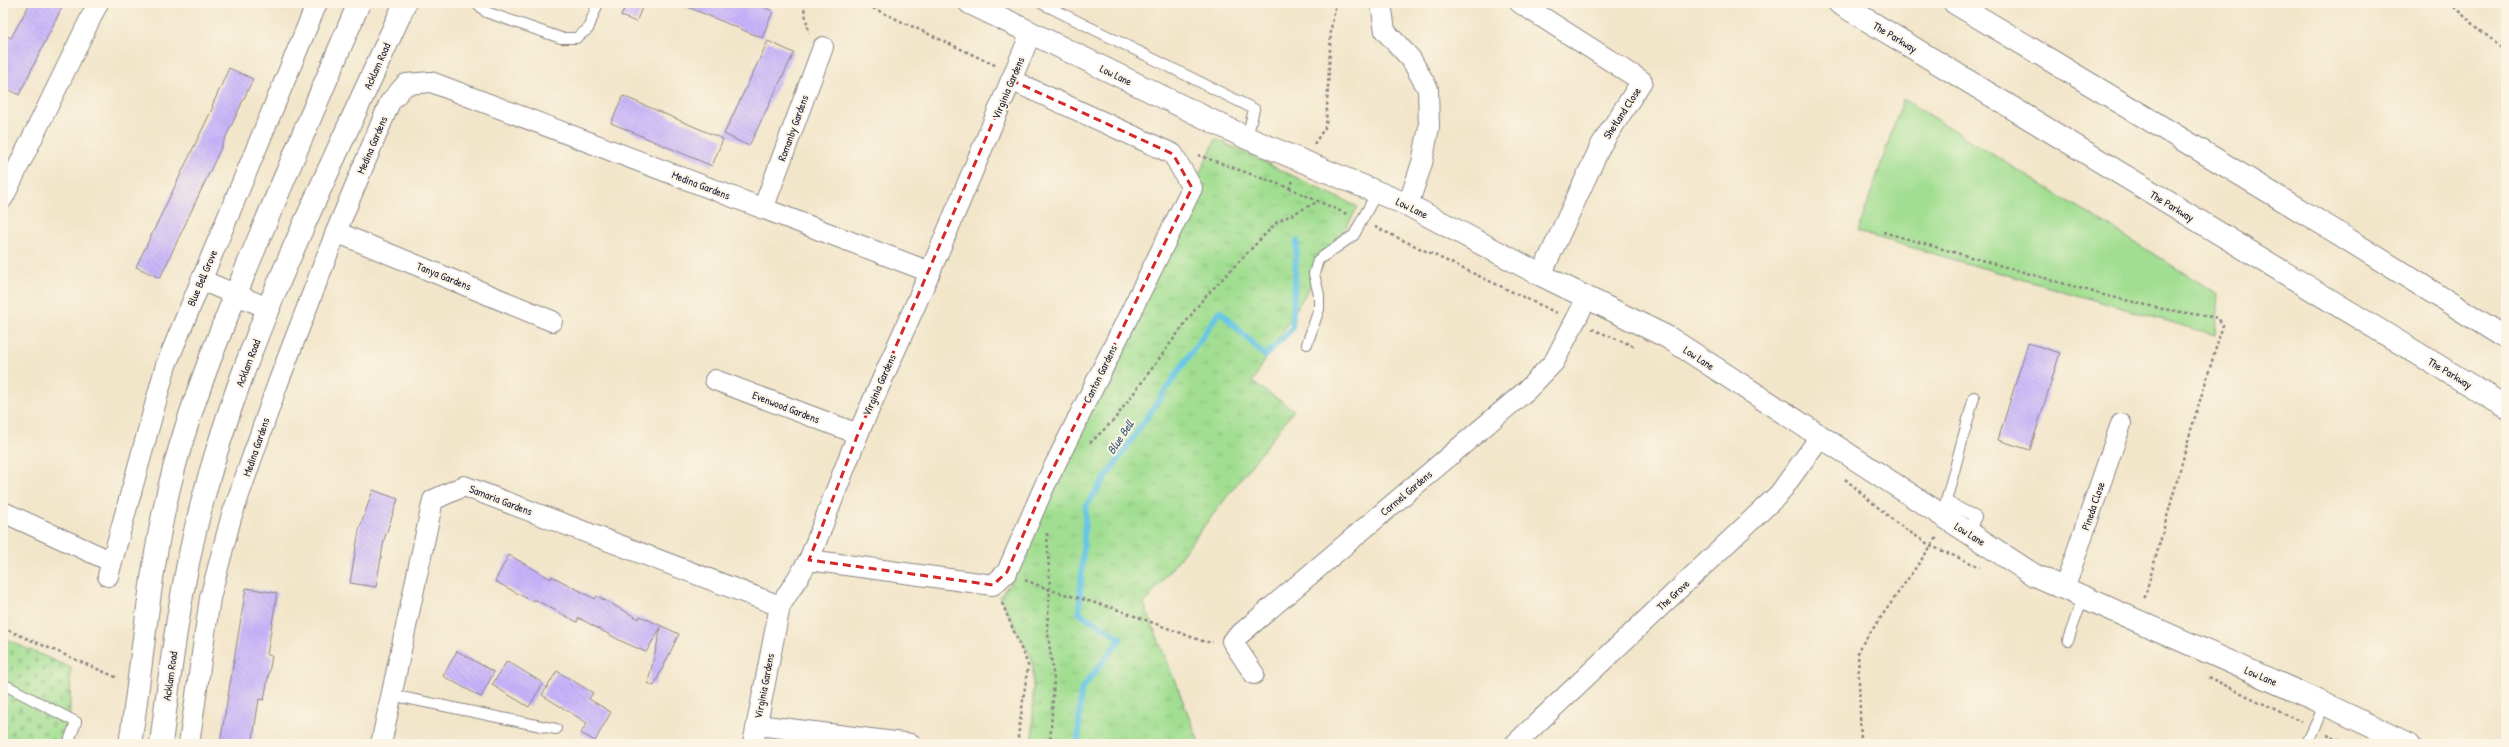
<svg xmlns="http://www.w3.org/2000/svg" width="2509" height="747" font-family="'Patrick Hand',sans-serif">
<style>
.grass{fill:url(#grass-tufts);stroke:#628066}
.cemetery{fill:url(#cemetery-stones);stroke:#628066}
.garden{fill:#a1de91;stroke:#628066}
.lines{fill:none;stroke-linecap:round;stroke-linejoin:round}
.stream{stroke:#67c6e6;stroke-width:6}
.building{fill:url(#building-back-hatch)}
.lane-casing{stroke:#8a8482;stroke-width:12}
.street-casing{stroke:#8a8482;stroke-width:22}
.secondary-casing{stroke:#8a8482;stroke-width:24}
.primary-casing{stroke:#8a8482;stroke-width:24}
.highway-casing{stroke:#8a8482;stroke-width:24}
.path{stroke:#8a8482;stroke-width:2.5;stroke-dasharray:3 3;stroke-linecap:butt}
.lane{stroke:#fff;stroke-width:10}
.street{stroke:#fff;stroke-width:20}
.secondary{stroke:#fff;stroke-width:22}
.primary{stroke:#fff;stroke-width:22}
.highway{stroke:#fff;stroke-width:22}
.marked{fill:none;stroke:#d62828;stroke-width:3;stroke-dasharray:8 5;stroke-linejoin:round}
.labels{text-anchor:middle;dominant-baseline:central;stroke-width:4;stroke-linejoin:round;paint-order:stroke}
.street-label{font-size:11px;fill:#22223b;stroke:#fcf5e5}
.water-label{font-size:12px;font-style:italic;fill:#3a5b77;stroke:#fcf5e5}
</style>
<defs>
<pattern id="grass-tufts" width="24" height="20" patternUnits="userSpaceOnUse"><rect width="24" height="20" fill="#a1de91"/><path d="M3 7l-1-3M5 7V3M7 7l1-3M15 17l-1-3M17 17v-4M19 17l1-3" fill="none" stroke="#8abe7e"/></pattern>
<pattern id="cemetery-stones" width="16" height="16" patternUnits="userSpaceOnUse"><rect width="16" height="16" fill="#a1de91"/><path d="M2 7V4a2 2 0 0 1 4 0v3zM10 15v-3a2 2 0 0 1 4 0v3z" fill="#8abe7e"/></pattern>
<pattern id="building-back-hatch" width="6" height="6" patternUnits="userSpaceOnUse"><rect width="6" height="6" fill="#c7b3fb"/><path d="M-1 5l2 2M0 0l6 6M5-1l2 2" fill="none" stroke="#ab9ad8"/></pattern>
</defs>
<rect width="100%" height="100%" fill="#fcf5e5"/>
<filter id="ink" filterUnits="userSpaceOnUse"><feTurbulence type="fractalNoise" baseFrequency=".025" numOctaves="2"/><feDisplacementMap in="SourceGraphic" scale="8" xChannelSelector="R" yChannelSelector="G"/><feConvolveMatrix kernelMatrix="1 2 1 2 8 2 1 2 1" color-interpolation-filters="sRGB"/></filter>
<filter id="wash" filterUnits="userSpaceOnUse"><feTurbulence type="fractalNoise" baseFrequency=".012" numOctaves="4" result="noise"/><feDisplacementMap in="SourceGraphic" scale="16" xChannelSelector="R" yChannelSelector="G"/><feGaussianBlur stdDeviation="0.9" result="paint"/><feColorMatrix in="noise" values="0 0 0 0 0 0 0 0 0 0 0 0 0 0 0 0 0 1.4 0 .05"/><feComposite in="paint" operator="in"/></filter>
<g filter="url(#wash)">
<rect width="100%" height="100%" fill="#f2e6ca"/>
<path class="grass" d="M1216,139l142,68 -106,175 42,28 -150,194 56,140h-167v-82l-33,-65 20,-29 27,-79z"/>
<path class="cemetery" d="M3,638l68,30 -2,76h-66z"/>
<path class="garden" d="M1903,99l315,195 -3,41 -357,-103z"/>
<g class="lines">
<path class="stream" d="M1078,744l3,-54 40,-52 -42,-25 7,-107 134,-195 45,45 27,-27 5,-88"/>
</g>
<g id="blocks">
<g class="building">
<path d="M30,3h34l-45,92 -16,-9v-52l8,4z"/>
<path d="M627,3h17l-8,19 -15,-6z"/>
<path d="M678,3h76l19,8 -11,27z"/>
<path d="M768,41l26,12 -45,93 -25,-12z"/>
<path d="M229,68l24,11 -93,199 -24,-11 77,-160 -1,-1z"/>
<path d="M623,96l100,43 -11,27 -101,-43z"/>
<path d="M2028,343l32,10 -30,97 -32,-10z"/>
<path d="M373,490l25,9 -14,41 -8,47 -26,-4 9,-53z"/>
<path d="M509,555l42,24 1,-3 43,23 2,-3 42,23 1,-3 39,18 -25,52 -6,-3 13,-56 -15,25 -25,-11 -42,-23 -2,4 -43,-23 -1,3 -38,-21z"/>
<path d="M246,588l31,5 -10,62 5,1 -8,44 -5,-1 -7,45h-32z"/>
<path d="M457,651l37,21 -13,25 -38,-21z"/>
<path d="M507,661l36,22 -14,24 -37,-22z"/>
<path d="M557,671l36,22 -4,6 22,13 -16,29 -14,-8 6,-10 -45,-28z"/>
</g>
</g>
</g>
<g filter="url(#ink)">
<use href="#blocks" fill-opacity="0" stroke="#8a8482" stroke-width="1"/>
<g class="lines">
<g class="lane-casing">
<g id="lane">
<path d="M477,3l9,9 75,26h15l12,-9 10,-26"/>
<path d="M1041,3l213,106 -7,29"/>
<path d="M1307,344l12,-35v-14l-5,-21 4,-14 36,-25 23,-43"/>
<path d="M1968,533l8,-16 -30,-16 28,-104"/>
<path d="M2068,640l15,-43"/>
<path d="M3,684l73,38 -8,22"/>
<path d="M391,695l165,34"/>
<path d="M2307,743l18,-39"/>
</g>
</g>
<g class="street-casing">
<g id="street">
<path d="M1381,3l4,28 26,28 17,30 1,38 -7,36 -14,42"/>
<path d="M1520,3l122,78 -41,64 -60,130"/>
<path d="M3,198l95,-195"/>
<path d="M763,209l60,-162"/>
<path d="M336,232l216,89"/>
<path d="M201,280l69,29"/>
<path d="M715,380l143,54"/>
<path d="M3,512l107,49"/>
<path d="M809,560l184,25 14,-13 37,-85 148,-299 -19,-34 -162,-74"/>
<path d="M108,576l58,-211 151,-362"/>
<path d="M2064,589l57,-165"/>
<path d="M1254,674l-22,-33 295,-251 27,-28 33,-64"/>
<path d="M757,725l154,19"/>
<path d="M189,744l21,-146 21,-80 47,-135 58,-151 54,-130 16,-18 25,-2 499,190"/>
<path d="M381,744l52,-244 31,-14 316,120"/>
<path d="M753,744l27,-138 29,-46 49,-126 72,-162 101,-239"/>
<path d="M1515,744l264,-250 41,-57"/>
</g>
</g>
<g class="secondary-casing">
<path id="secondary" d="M970,3l277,135 161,67 133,70 128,63 365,237 282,125 93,44"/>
</g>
<g class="primary-casing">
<g id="primary">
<path d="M130,744c13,-85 19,-172 39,-256 21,-86 56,-168 90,-250 33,-79 67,-157 100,-235"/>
<path d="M161,744c10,-81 20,-162 41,-241 45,-174 130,-336 203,-500"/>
</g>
</g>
<g class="highway-casing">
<g id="highway">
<path d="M1839,3l667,404"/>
<path d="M1955,3l373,224 178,111"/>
</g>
</g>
<g class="path">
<path d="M803,3l6,30"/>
<path d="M862,3l135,63"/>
<path d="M2449,3l57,49"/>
<path d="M1314,144l12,-18 5,-97 5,-26"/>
<path d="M1198,155l91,33 5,-9"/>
<path d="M1289,188l60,27"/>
<path d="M1375,227l182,86"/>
<path d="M1883,232l221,63 59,14 55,9 5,7 -32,105 -47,170"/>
<path d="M1592,329l44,18"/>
<path d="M1090,443l24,-23 89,-121 74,-77 42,-21"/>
<path d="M1845,479l50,43 36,24 49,21"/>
<path d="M1047,533l3,57 -3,37 7,53 -4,64"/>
<path d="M1025,580l25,10 63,18 92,34h8"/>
<path d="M1002,603l26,62 -11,79"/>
<path d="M3,628l115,50"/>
<path d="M2208,677l93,45"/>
<path d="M2327,734l22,10"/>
<path d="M1861,744l-3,-94 80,-114"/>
</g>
<use href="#lane" class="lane"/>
<use href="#street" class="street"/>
<use href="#secondary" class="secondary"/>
<use href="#primary" class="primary"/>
<use href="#highway" class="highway"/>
</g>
</g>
<path class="marked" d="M1011,80l162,74 19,34 -148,299 -37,85 -14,13 -184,-25 49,-126z"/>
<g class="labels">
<g class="street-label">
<text transform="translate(1895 37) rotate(31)">The Parkway</text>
<text transform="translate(377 66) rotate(-66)">Acklam Road</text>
<text transform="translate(1116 75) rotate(26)">Low Lane</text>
<text transform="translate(1008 88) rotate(-67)">Virginia Gardens</text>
<text transform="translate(1622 113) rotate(-57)">Shetland Close</text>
<text transform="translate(793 128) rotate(-70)">Romanby Gardens</text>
<text transform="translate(372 145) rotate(-67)">Medina Gardens</text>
<text transform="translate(701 185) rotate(21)">Medina Gardens</text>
<text transform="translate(2172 206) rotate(31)">The Parkway</text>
<text transform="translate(1412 208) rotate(26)">Low Lane</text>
<text transform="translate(444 276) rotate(22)">Tanya Gardens</text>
<text transform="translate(202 278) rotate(-67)">Blue Bell Grove</text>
<text transform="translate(1699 358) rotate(33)">Low Lane</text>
<text transform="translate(248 363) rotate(-69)">Acklam Road</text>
<text transform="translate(2450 373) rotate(31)">The Parkway</text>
<text transform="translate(1100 374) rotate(-64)">Canton Gardens</text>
<text transform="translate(879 385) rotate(-66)">Virginia Gardens</text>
<text transform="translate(786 407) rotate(21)">Evenwood Gardens</text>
<text transform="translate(256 447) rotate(-71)">Medina Gardens</text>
<text transform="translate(1406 493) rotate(-40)">Carmel Gardens</text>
<text transform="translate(501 500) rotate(21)">Samaria Gardens</text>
<text transform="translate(2093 506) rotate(-71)">Pineda Close</text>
<text transform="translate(1970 534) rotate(32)">Low Lane</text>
<text transform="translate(1673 595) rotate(-43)">The Grove</text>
<text transform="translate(170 676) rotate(-82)">Acklam Road</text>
<text transform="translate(2261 676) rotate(23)">Low Lane</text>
<text transform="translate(764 686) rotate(-79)">Virginia Gardens</text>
</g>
<g class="water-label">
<text transform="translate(1120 437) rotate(-56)">Blue Bell</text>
</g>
</g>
<rect width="2509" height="747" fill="none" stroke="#fcf5e5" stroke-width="16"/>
</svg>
